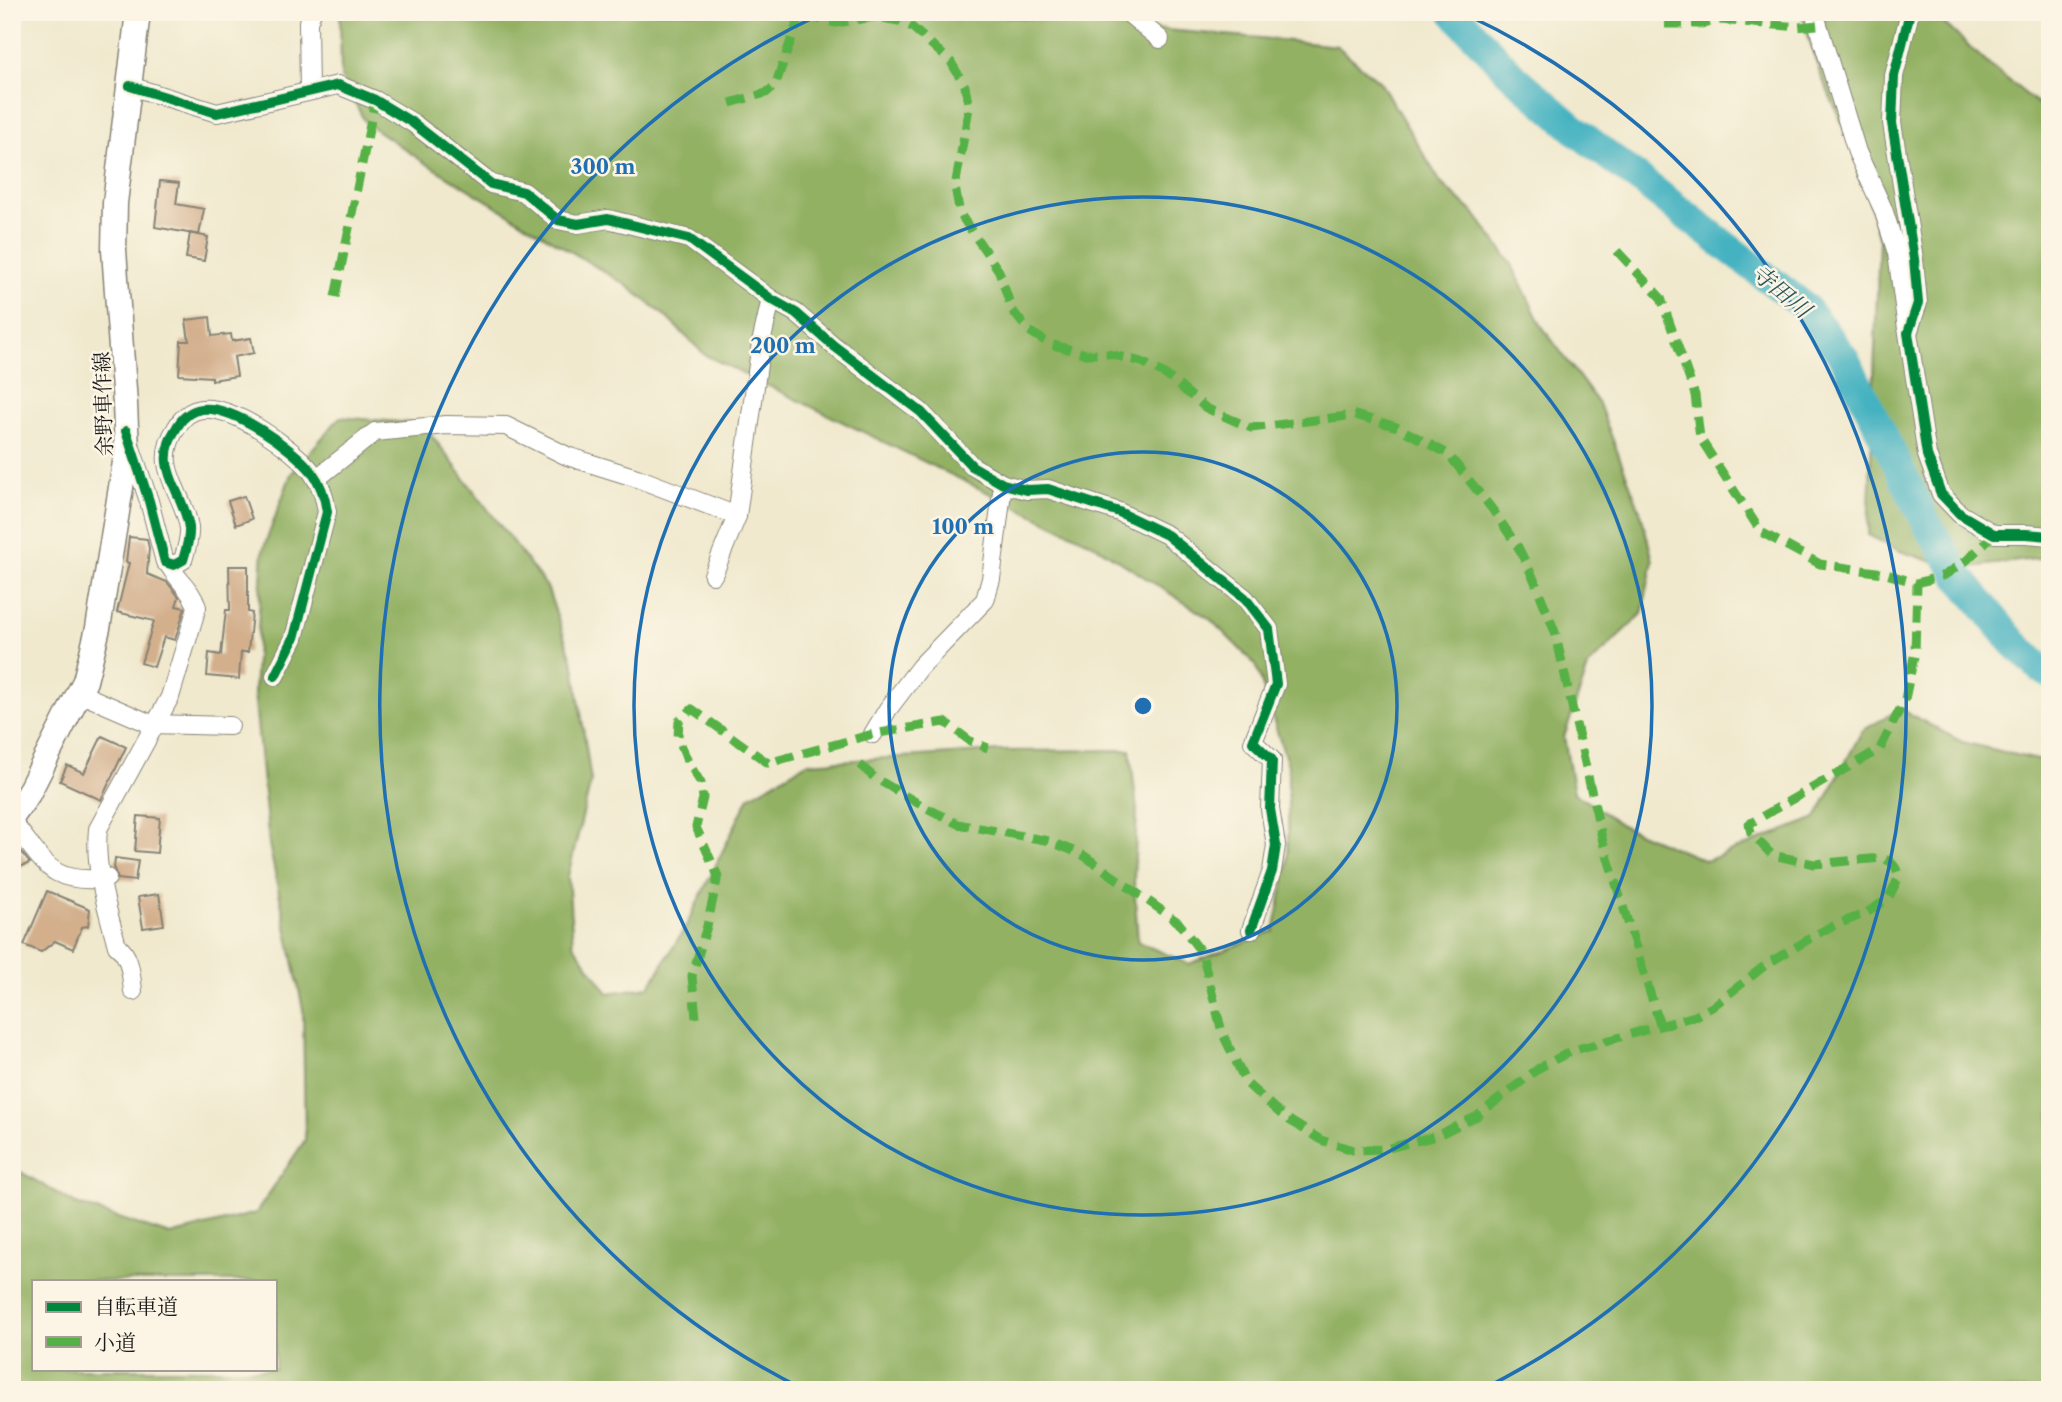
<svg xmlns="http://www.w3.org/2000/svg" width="2062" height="1402" font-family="'Libre Caslon Text','Noto Serif JP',serif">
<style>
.forest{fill:#93b164;stroke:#586640;stroke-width:2;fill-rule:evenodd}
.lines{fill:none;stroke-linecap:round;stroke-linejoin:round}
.river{stroke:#44b2c1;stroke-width:30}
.building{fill:#d3af8c}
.street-casing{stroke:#868275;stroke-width:20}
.secondary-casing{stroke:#868275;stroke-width:27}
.street{stroke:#fff;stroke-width:18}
.secondary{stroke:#fff;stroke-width:24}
.quiet{stroke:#55b145;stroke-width:9;stroke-dasharray:18 9;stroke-linecap:butt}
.cycleway-casing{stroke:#fcf5e5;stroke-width:15}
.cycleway{stroke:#00873e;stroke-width:10}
.ring{fill:none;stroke:#1f6fb2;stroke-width:3.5}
.labels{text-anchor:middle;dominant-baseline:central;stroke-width:5;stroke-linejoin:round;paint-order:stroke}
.street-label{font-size:21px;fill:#1c1c1c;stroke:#fcf5e5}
.water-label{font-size:23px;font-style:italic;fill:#2c585e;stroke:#fcf5e5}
.centre{fill:#1f6fb2;stroke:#fcf5e5;stroke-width:3.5}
.ring-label{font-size:21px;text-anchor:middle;font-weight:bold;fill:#1f6fb2;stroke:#fcf5e5;stroke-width:5;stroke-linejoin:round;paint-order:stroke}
</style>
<rect width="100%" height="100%" fill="#fcf5e5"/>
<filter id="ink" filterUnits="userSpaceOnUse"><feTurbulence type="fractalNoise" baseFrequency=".0143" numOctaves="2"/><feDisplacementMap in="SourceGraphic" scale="14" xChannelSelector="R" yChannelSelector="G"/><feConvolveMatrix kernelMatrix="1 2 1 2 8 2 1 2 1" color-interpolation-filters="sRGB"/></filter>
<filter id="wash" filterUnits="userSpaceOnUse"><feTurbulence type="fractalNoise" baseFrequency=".00686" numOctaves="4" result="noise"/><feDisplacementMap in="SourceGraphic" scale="28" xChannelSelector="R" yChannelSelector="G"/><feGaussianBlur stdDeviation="1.57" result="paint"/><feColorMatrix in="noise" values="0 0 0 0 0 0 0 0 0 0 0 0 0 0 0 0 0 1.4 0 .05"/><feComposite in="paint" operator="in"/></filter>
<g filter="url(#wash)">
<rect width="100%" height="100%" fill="#f0e9ce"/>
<g class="forest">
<path d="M340,12h612l309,26 76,8 43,36 61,101 34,31 36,49 30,62 58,79 42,109 12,48 -11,53 -53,51 -25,72 10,56 51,34 81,34 110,-43 46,-87 38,-22 62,33 88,21v627h-2038v-223l64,37 94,31 86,-22 49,-73 -2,-131 -34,-165 -15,-152 9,-142 28,-76 49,-57 83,7 124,163 27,78 17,116 -23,95 5,68 35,49 41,-6 36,-59 64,-131 58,-34 192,-12 131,-1 7,60 -3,70 4,62 51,22 85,-33 14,-69v-96l-32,-101 -46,-46 -119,-76 -386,-188 -41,-40 -38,-30 -204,-124 -57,-39 -24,-46zM33,1281h242v88h-242z"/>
<path d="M1801,12h131l54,50 52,42h12v453l-95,12 -55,-18 -32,-16 11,-295 -18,-74 -42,-95z"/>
</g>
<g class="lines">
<path class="river" d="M1453,12l57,61 69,60 226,174 40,52 81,163 32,53 55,67 28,27 9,5"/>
</g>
<g id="blocks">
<g class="building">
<path d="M160,181l19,2 -3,21 28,5 -5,26 -44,-8z"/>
<path d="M190,233l18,4 -4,24 -18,-3z"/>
<path d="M210,317l2,19 19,-2 1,7 19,-3 3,15 -20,4 3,19 -25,4v-3l-33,-2 2,-34h8l-3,-21z"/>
<path d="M244,496l8,23 -16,6 -8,-24z"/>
<path d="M129,537l18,2 2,9 -2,26 20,8 12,15 -3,9 9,2 -10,32 -11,-3 -10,30 -13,-4 13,-42 -37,-9 12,-49 -3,-1z"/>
<path d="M229,566h19v46l4,1 -4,39h-7l-2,27 -32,-3 2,-23 12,2 5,-45h4z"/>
<path d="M102,736l24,11 -25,53 -41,-19 7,-16 17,8z"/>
<path d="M138,816l22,2 -3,35 -22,-2z"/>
<path d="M15,845l15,18 -18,7v-24z"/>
<path d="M115,858l23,3 -3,20 -17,-2 -4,-10z"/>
<path d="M47,891l43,18 -2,17 -6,1 -9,22 -18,-8 -14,11 -17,-7z"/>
<path d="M159,894l5,31 -21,3 -5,-31z"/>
</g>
</g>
</g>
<g filter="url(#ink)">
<use href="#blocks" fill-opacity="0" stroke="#868275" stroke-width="2"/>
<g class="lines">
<g class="street-casing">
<g id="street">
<path d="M1127,12l33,27"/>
<path d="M1814,12l43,140 26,57 14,44 10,76"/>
<path d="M1910,12l-16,64 -2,47 22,136 4,44 -10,30 19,122 14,39 19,20 34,20h32l24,2"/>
<path d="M130,86l87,27 121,-28 37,15 38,23 78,61 33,8 34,28 20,4 30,-5 81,20 82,60 25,14 38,33 87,66 51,54 31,18 24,6 21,-1 71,23 48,23 78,63 24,31 7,55 -23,58 19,18 -2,49 6,36 -4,26 -21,59"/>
<path d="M309,91l-1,-69 4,-10"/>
<path d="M130,445l19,56 16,61 9,3 9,-5c3,-10 7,-21 6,-32 -5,-38 -39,-60 -12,-101 5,-9 14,-17 25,-18 32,-3 91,39 110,63 9,12 13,25 15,40l-33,126 -19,38"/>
<path d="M316,479l59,-47 71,-7 60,1 61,30 70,22 100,38"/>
<path d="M713,575l24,-59 24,-173 10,-44"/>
<path d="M79,693l72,31 79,2"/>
<path d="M873,734l15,-25 32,-42 65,-67 6,-21 12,-95"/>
<path d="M12,822c34,41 37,63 95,56"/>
<path d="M133,991c-2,-15 -2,-35 -16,-45 -10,-39 -23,-77 -19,-117l72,-132 27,-90c-5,-17 -21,-28 -29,-44"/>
</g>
</g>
<g class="secondary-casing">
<path id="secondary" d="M12,817l16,-23 57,-113 13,-53 10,-60 19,-118 -2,-46 -11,-154 1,-47 23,-191"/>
</g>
<use href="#street" class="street"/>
<use href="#secondary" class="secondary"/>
<g class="quiet">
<path d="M804,16l32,7 38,-6 25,4 13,6 39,35 14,24 4,22 -14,79 5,27 39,57 13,39 17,21 21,13 36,10h23l33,8 24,13 40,33 45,20 104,-13 42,12 51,27 44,55 26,38 15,30 22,55 48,210 57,183"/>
<path d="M1665,24h37l18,-4 78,7 20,-2"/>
<path d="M730,103l36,-10 9,-7 26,-74"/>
<path d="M1617,251l44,47 34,97 5,43 61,94 59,32 63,9 34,10 28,-8 22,-15 27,-26"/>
<path d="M335,297l40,-197"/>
<path d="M860,765l15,13 46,27 37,19 91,17 34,14 95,67 24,31 20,79 24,51 38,34 37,23 32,10 32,-1 51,-13 41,-20 62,-48 32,-17 124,-35 17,-9 55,-43 59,-35 40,-16 22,-14 11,-22c-3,-11 -5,-15 -17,-19l-68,6 -42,-9 -21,-22 -2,-9 131,-75 25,-50 10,-47 2,-69"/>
<path d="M696,1018l-4,-42 15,-50 11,-50 -22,-49 7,-29 -2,-15 -13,-21 -10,-25 1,-16 13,-12 76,54 105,-29 72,-12 25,19 18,7"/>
</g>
<g class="cycleway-casing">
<g id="cycleway">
<path d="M1910,12l-16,64 -2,47 22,136 4,44 -10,30 19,122 14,39 19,20 34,20h32l24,2"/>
<path d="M130,86l87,27 121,-28 37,15 38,23 78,61 33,8 34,28 20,4 30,-5 81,20 82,60 25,14 38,33 87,66 51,54 31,18 24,6 21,-1 71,23 48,23 78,63 24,31 7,55 -23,58 19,18 -2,49 6,36 -4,26 -21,59"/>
<path d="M126,431l23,70 16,61 9,3 9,-5c3,-10 7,-21 6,-32 -5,-38 -39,-60 -12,-101 5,-9 14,-17 25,-18 32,-3 91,39 110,63 9,12 13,25 15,40l-33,126 -19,38"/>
</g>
</g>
<use href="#cycleway" class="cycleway"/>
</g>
</g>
<g class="ring">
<circle cx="1143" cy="706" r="254"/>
<circle cx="1143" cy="706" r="509"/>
<path d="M803 1389A763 763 0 0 1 821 14M1465 14A763 763 0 0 1 1483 1389"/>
</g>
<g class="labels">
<g class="street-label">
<text transform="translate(103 404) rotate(-92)">余野車作線</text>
</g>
<g class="water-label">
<text transform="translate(1781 291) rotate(40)">寺田川</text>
</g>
</g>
<circle cx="1143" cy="706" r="10" class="centre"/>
<g class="ring-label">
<text x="603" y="174">300 m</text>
<text x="783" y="353">200 m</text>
<text x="963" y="534">100 m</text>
</g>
<rect width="2062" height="1402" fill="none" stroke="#fcf5e5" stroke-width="42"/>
<rect x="32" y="1280" width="245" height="91" fill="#fcf5e5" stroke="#a29e95" stroke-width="2"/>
<rect x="46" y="1302" width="35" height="10" fill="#00873e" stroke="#a29e95" stroke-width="2"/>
<text x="94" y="1314" font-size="21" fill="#1c1c1c">自転車道</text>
<rect x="46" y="1337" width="35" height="10" fill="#55b145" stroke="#a29e95" stroke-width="2"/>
<text x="94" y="1350" font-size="21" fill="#1c1c1c">小道</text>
</svg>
